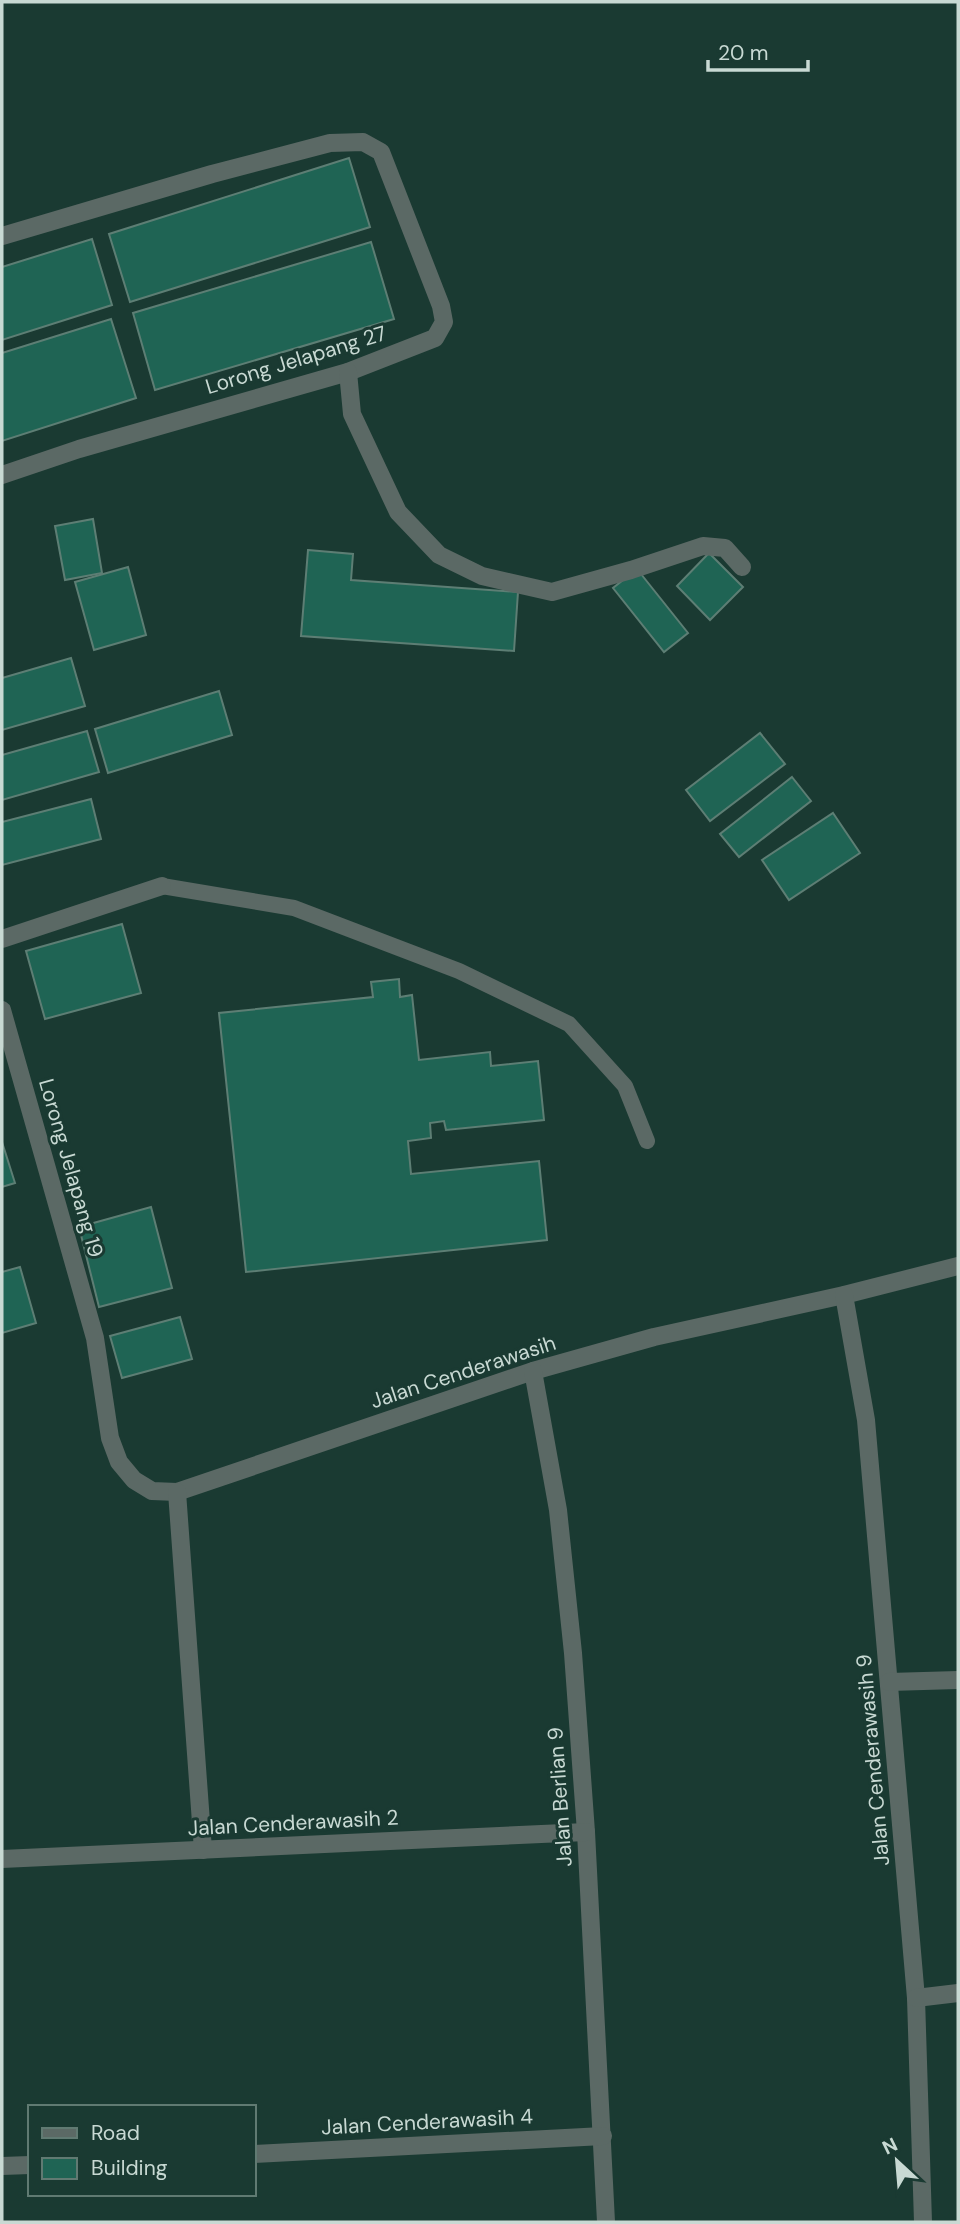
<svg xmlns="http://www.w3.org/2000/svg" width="960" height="2224" font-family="'DM Sans',sans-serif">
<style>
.building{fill:#1f6454;stroke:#5d7e74;stroke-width:2}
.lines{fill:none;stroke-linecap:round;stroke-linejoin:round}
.service{stroke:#5b6965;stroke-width:16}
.minor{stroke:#5b6965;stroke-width:18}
.labels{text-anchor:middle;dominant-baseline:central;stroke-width:6;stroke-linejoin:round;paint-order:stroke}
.street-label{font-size:21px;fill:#c8d9d3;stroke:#1a3a32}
</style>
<rect width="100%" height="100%" fill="#1a3a32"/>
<g class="building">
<path d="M349,158l21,69 -240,75 -21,-68z"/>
<path d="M92,239l20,66 -110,35v-73z"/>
<path d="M371,242l23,77 -239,71 -22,-77z"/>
<path d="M111,319l25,79 -134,43v-88z"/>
<path d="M93,519l9,54 -37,7 -10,-54z"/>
<path d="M308,550l45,4 -2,26 167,12 -4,59 -213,-15z"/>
<path d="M709,553l34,34 -33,33 -33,-34z"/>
<path d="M128,567l18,68 -52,15 -19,-68z"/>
<path d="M637,569l51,64 -24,19 -51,-64z"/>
<path d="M71,658l14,48 -83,24v-52z"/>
<path d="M219,691l13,44 -124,38 -13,-44z"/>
<path d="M87,731l12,41 -97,28v-45z"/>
<path d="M760,733l25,31 -75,57 -24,-31z"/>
<path d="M792,777l19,24 -72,56 -19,-23z"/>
<path d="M91,799l10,40 -99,26v-43z"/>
<path d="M833,813l27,40 -71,47 -27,-40z"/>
<path d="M122,924l19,69 -96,26 -19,-68z"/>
<path d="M399,979l1,18 12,-2 7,65 71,-8 1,14 47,-5 6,59 -98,10 -2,-9 -14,2 1,15 -23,3 3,33 128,-13 8,79 -301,32 -27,-259 154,-16 -2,-15z"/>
<path d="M2,1142l13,41 -13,4z"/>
<path d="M151,1207l21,81 -73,19 -20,-80z"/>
<path d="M20,1267l16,56 -34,10v-61z"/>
<path d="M180,1317l12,42 -70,19 -12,-42z"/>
</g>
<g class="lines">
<path class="service" d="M162,886l132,22 165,63 110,53 56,62 22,55"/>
<g class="minor">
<path d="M2,236l210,-62 118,-31 33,-1 18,10 60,154 3,16 -9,16 -87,34 -269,77 -77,26"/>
<path d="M348,372l4,42 46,98 41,43 43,21 70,16 79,-22 72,-24 22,2 17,19"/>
<path d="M2,939l160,-53"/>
<path d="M2,1010l93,328 15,100 9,24 15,18 18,11 25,1 356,-121 121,-34 190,-42 114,-29"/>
<path d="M844,1295l22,125 50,578 7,224"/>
<path d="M533,1371l25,139 15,143 13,179 20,390"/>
<path d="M177,1492l26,358"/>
<path d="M889,1682l69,-2"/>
<path d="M2,1859l584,-27"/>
<path d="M916,1998l42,-5"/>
<path d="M254,2154l349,-18"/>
<path d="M2,2166l28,-1"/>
</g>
</g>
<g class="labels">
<g class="street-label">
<text transform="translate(296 360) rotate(-17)">Lorong Jelapang 27</text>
<text transform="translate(71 1168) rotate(74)">Lorong Jelapang 19</text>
<text transform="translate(463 1372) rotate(-18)">Jalan Cenderawasih</text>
<text transform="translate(873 1760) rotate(-95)">Jalan Cenderawasih 9</text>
<text transform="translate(560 1797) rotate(-94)">Jalan Berlian 9</text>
<text transform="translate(293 1823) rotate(-3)">Jalan Cenderawasih 2</text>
<text transform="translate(427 2122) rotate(-3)">Jalan Cenderawasih 4</text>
</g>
</g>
<rect width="960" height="2224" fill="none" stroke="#c8d9d3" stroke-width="7"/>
<rect x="28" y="2105" width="228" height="91" fill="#1a3a32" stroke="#607a72" stroke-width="2"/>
<rect x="42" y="2128" width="35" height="10" fill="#5b6965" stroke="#607a72" stroke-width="2"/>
<text x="91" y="2140" font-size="21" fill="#c8d9d3">Road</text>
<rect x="42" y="2158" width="35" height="21" fill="#1f6454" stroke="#607a72" stroke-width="2"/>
<text x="91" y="2175" font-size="21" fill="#c8d9d3">Building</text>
<g transform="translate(897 2161) rotate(334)" stroke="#1a3a32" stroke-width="5" paint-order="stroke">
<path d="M0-5L12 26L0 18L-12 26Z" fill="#c8d9d3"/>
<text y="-10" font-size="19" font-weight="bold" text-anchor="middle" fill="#c8d9d3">N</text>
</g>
<path d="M708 60v10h100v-10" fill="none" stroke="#c8d9d3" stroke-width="3.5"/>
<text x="718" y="60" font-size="21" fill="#c8d9d3" stroke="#1a3a32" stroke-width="5" paint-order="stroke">20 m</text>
</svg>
